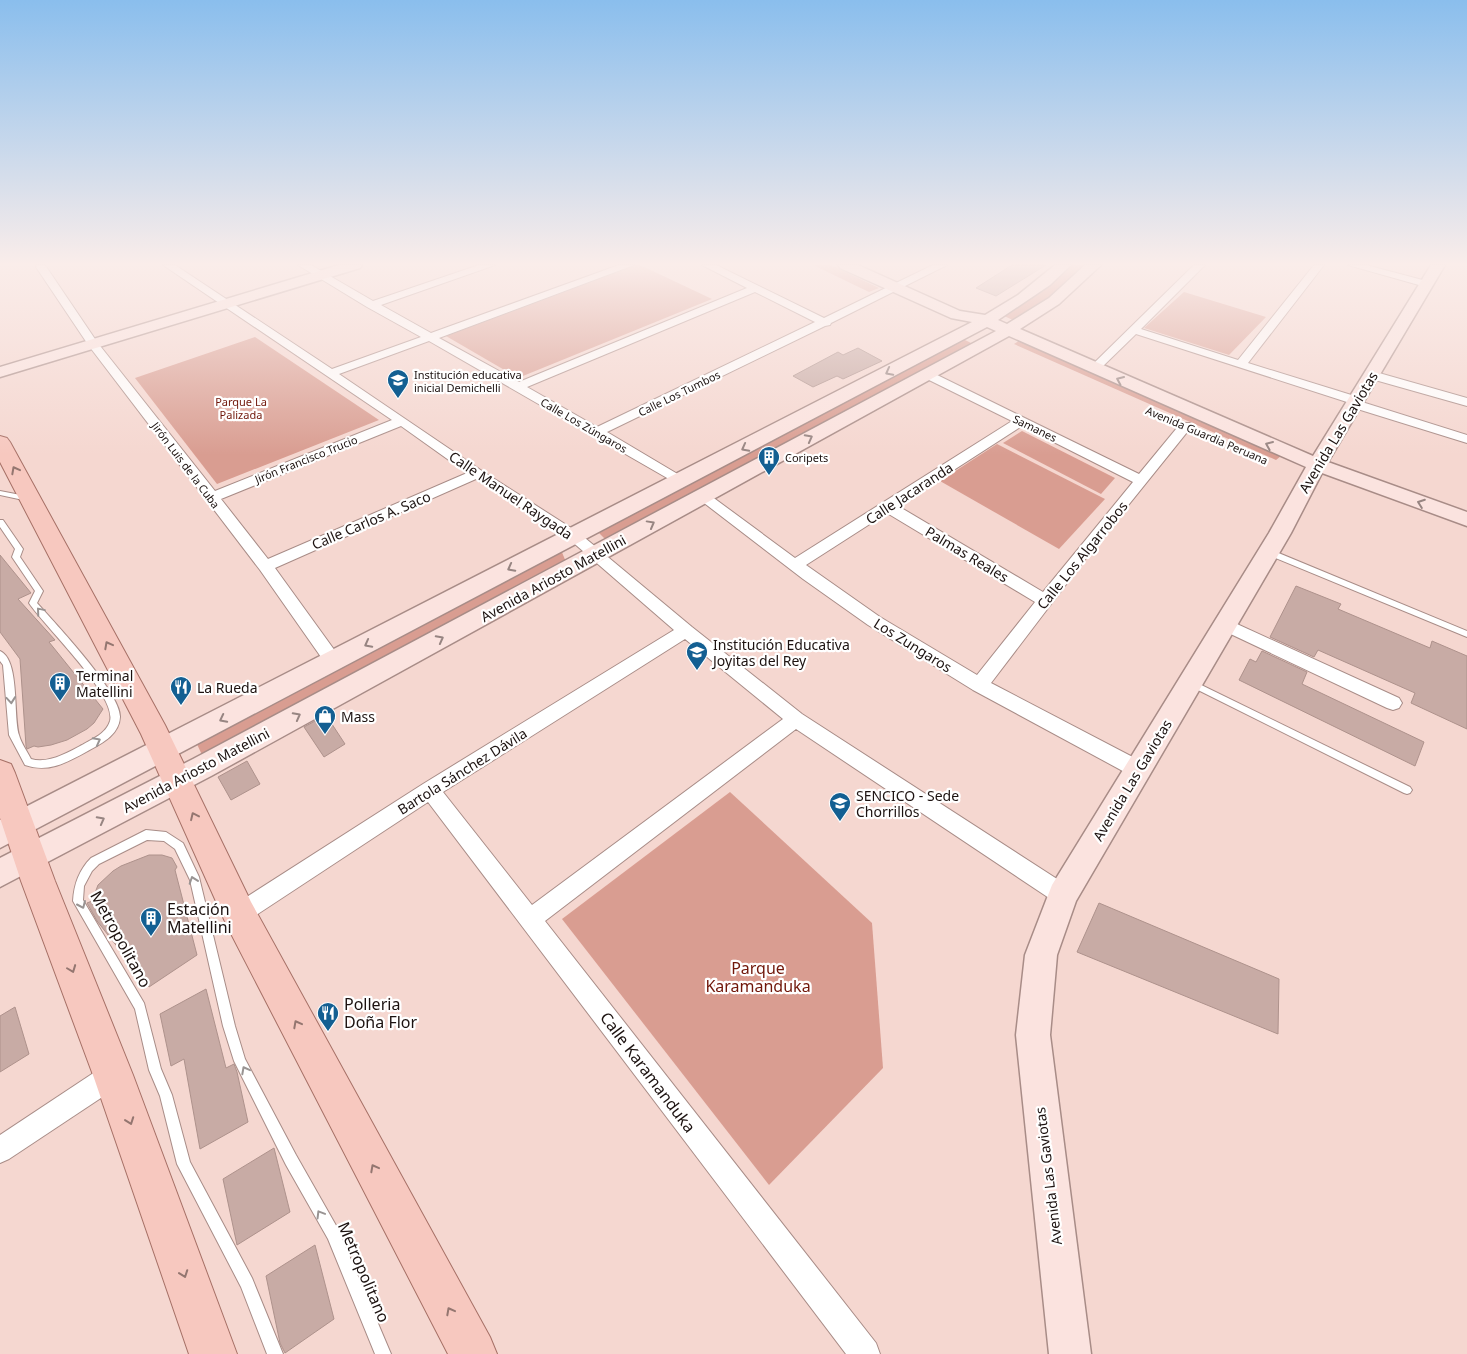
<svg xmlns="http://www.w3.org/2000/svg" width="1467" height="1354" font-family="'Noto Sans',sans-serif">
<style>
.green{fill:#d99d91}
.building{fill:#c8aba5;stroke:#ae928c}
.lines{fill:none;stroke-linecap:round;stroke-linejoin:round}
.lane-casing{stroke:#a88c87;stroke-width:2}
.street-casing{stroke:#a88c87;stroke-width:2}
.secondary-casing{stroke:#a88c87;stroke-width:3}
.primary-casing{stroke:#a67066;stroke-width:2}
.lane{fill:#fff;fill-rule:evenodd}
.street{fill:#fff;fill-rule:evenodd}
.secondary{fill:#fbe3df;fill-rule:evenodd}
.primary{fill:#f7c8bf;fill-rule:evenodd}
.oneway{stroke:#978582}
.oneway2{stroke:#947670}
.oneway3{stroke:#999493}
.labels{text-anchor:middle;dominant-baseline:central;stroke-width:4.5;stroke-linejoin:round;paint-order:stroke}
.far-poi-label{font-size:11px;fill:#1c1210;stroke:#fff;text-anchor:start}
.far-street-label{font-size:11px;fill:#1c1210;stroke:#fff}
.far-park-label{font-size:11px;fill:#701609;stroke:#fff}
.street-label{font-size:14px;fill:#1c1210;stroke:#fff}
.poi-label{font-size:14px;fill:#1c1210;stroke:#fff;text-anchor:start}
.near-poi-label{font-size:16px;fill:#1c1210;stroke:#fff;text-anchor:start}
.near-street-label{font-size:16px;fill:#1c1210;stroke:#fff}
.near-park-label{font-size:16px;fill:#701609;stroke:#fff}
</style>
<rect width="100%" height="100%" fill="#f5d7d0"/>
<g class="green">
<path d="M636,265h4l72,34 -194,79 -72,-42z"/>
<path d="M813,265h18l48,23 -10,4z"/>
<path d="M1071,265h16l-28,27 -44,29 -13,-6 55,-37z"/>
<path d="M1184,292l82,25 -37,38 -85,-27z"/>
<path d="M255,337l124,83 -162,64 -82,-106z"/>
<path d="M961,338l12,6 -365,198 -11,-11z"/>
<path d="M1022,339l259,117 -5,4 -262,-116z"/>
<path d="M1022,431l93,47 -14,16 -98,-51z"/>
<path d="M997,444l108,55 -46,50 -119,-68z"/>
<path d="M561,550l5,12 -363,195 -8,-17z"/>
<path d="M730,792l142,131 11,145 -114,117 -207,-266z"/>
</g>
<g class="building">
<path d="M1012,265h34l-50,31 -20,-8z"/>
<path d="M858,348l24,13 -39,18 -6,-3 -24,11 -20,-11 45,-24 5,3z"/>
<path d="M0,555l31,38 -13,6 37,41 -6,2 54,67 -9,14 -7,6 -20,11 -16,5 -13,2 -4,-1 -7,3 -1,-3 -6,-87 -20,-27z"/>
<path d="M1296,586l45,18 -3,5 92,39 2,-7 35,15v73l-56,-26 4,-10 -97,-43 -4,7 -44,-20z"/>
<path d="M1262,651l45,21 -5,12 122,58 -9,24 -176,-86 11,-21 6,3z"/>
<path d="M326,715l19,29 -21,13 -20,-30z"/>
<path d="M247,761l13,23 -29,16 -13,-23z"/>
<path d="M149,855h13l10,3 5,9 -2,3 22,85 -48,32 -52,-66 -10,-18 5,-2 6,-16 15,-14 8,-5z"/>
<path d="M1099,903l180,76 -1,55 -201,-82z"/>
<path d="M206,989l20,79 8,-4 3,8 11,50 -48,27 -16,-90 -13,7 -11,-52z"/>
<path d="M15,1007l14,47 -29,18v-56z"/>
<path d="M274,1148l16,64 -53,33 -14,-66z"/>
<path d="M315,1245l19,74 -49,34 -5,-10 -14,-67z"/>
</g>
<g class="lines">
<g class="lane-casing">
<g id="lane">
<path d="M0,491l31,6 1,2 -4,2 -28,-6z"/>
<path d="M0,520h3l20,29 -3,8 23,34 -6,12c18,20 84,90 83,114 -1,19 -20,27 -34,35 -20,11 -38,21 -61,13l-16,-30 -6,-70 -3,-4v-10c20,9 13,64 19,84 2,8 8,16 12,24 17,5 36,-6 51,-14 10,-6 24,-11 28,-24 7,-26 -66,-95 -81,-118l6,-12 -23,-34 3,-8 -15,-22z"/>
<path d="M1269,549l198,82v6l-201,-83 -1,-2z"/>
<path d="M1191,680l219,107 2,3 -2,3 -3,1 -3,-1 -216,-108 -1,-2 1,-2z"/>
<path d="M146,830l20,2 17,11 16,34 36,149 10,33 51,96 42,74 53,125h-16l-47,-115 -42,-74 -52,-104 -11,-35 -33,-146 -15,-31 -11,-8 -17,-1 -48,24 -7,7 -8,15 -1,14 61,103 17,66 11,26 18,67 62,116 31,76h-16l-26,-67 -64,-123 -17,-68 -11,-26 -14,-61 -62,-108c1,-17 6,-31 18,-43z"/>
</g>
</g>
<g class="street-casing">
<g id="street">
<path d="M37,265h8l52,77 118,149 177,-71 -229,-155h12l157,104 89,-32 -54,-30 -69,-42h13l62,36 106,-36h16l-114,40 50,28 188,-68h15l-195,73 80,44 228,-94 -45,-23h14l108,53 109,-53h14l-116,58 -1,2 -5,1 -218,106 79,47 2,3 -7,4 -252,-145 -90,33 143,97 97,62 113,94 110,87 269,174 3,7 -3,7 -8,3 -8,-3 -259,-173 -251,192 331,422 4,11h-34l-418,-552 -181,119 -8,3 -8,-3 -3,-7 3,-7 192,-123 251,-154 -105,-91 -93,-60 -201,89 68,94 -3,5 -6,1 -6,-1 -68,-97 -171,-224 -53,-79zM755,292l60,30 -218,105 -70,-40zM401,426l66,47 -199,86 -47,-60zM685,639l98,80 -251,186 -89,-113z"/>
<path d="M1194,265h11l-64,64 97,31 76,-95h10l-76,98 113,35 1,4 105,33v8l-116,-36 -1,-4 -214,-69 -37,36h-8l-2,-2 2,-2z"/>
<path d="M1348,265h18l64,17 1,2 -5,3z"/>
<path d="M929,371l210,103 42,-51h10l1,3 -99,123 -102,134 155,81 3,6 -3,6 -7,2 -7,-2 -159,-86 -105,-65 -65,-46 -108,-83 2,-3h10l88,65 217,-137 -87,-43 -2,-3zM1022,426l111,56 -90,110 -145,-86zM887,513l148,89 -58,73 -97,-58 -74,-52z"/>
<path d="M1372,371l95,27v8l-99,-28 -2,-3 2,-3z"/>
<path d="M1226,619l173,79 3,5 -3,5 -6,2 -6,-2 -167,-79 -2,-4 2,-4z"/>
<path d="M113,1063l9,3 3,9 -3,9 -113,75 -9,4v-28l104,-69z"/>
</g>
</g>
<g class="secondary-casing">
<g id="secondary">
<path d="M339,265h23l-2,3 -360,109v-10z"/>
<path d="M838,265h20l102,46 25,4 33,-20 37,-30h16l-21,20 -52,35 9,4 42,-26 36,-33h16l-42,39 -39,25 293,127 118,-191h14l-117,197 139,50v14l-145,-53 -31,60 -215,368 -19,54 -7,80 41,319h-42l-33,-319 9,-80 27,-70 217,-352 37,-66 -297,-131 -796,439 -213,112v-29l193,-99 803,-428 -9,-4 -987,521v-28l972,-498 -21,-4 -111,-50z"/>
</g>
</g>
<g class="primary-casing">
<g id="primary">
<path d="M0,436l7,2 3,4 155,283 86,177 239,435 7,17h-49l-221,-428 -86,-192 -141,-272z"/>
<path d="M0,760l11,4 4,9 40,108 78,194 104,279h-48l-96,-279 -72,-194 -21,-63z"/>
</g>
</g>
<use href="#lane" class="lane"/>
<use href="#street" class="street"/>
<use href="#secondary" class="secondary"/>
<use href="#primary" class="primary"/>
</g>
<defs><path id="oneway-chevron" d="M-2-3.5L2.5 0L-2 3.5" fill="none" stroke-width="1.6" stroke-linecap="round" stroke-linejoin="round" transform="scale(1.25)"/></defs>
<g class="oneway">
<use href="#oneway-chevron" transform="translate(889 372) rotate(152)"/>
<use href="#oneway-chevron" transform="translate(1120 380) rotate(-156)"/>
<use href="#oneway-chevron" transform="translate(809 438) rotate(-28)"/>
<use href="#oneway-chevron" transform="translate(1269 445) rotate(-157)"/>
<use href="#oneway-chevron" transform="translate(745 448) rotate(152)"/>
<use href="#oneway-chevron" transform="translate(1421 503) rotate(-160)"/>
<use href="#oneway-chevron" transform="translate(651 524) rotate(-29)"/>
<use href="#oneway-chevron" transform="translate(511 568) rotate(152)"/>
<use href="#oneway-chevron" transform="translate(440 639) rotate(-28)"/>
<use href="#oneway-chevron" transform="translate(368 644) rotate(152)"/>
<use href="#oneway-chevron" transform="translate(297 716) rotate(-28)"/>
<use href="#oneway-chevron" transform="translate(223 719) rotate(153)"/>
<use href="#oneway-chevron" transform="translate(101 820) rotate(-28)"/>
</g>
<g class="oneway2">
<use href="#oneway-chevron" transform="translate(15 470) rotate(-118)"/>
<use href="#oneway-chevron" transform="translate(108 645) rotate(-118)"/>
<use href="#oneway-chevron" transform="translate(194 816) rotate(-115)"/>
<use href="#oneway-chevron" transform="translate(72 969) rotate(69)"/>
<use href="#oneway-chevron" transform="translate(297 1024) rotate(-118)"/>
<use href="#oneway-chevron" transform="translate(130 1121) rotate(70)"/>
<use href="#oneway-chevron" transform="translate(374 1168) rotate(-118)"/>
<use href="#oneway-chevron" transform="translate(184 1274) rotate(70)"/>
<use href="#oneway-chevron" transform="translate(450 1311) rotate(-118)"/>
</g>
<g class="oneway3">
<use href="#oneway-chevron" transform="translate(40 611) rotate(-130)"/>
<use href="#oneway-chevron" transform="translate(11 700) rotate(85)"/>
<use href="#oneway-chevron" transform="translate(97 741) rotate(-28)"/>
<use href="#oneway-chevron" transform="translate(193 880) rotate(-109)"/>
<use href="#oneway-chevron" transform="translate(82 905) rotate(66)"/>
<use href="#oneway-chevron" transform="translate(245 1070) rotate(-118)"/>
<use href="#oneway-chevron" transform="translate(320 1214) rotate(-121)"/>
</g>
<linearGradient id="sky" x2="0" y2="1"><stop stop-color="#8abeed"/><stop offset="0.58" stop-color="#faedea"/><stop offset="1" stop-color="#faedea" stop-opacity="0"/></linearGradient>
<rect width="1467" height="455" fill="url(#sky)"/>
<defs>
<g id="school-pin" transform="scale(1.125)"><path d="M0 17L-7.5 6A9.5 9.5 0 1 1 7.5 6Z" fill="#135f92" stroke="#fff"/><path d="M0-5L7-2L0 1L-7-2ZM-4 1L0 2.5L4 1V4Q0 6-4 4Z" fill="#fff"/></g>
<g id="building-pin" transform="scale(1.125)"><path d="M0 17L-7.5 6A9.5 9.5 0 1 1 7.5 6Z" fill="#135f92" stroke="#fff"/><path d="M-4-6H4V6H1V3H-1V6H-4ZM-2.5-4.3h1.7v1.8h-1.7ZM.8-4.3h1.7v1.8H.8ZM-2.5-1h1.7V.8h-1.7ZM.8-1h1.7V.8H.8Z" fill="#fff"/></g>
<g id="restaurant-pin" transform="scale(1.125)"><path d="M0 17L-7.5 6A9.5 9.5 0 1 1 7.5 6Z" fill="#135f92" stroke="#fff"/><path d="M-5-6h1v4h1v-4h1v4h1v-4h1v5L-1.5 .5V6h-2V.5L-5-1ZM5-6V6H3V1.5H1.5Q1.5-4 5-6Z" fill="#fff"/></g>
<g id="shop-pin" transform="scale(1.125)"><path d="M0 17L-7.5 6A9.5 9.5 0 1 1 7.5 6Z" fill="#135f92" stroke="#fff"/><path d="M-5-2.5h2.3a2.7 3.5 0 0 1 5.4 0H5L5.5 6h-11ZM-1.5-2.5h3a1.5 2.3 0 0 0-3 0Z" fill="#fff"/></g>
<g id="university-pin" transform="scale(1.125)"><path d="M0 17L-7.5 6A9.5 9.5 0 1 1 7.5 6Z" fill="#135f92" stroke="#fff"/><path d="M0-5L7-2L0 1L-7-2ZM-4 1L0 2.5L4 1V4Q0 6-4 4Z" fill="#fff"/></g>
</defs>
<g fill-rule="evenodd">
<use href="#school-pin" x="398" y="380"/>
<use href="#building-pin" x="769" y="457"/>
<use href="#school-pin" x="697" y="652"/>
<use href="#building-pin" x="60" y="683"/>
<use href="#restaurant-pin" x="181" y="687"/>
<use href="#shop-pin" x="325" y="716"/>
<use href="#university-pin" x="840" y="803"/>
<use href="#building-pin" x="151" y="918"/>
<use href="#restaurant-pin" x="328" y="1013"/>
</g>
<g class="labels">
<g class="far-poi-label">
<text x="414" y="374">Institución educativa<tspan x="414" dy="13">inicial Demichelli</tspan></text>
<text x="785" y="457">Coripets</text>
</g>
<g class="far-street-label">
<text transform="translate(679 393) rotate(-26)">Calle Los Tumbos</text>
<text transform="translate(584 425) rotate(30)">Calle Los Zúngaros</text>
<text transform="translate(1035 428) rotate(26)">Samanes</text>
<text transform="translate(1207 435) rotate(23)">Avenida Guardia Peruana</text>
<text transform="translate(306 459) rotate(-22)">Jirón Francisco Trucio</text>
<text transform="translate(186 465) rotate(53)">Jirón Luis de la Cuba</text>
</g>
<g class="far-park-label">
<text x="241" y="401">Parque La<tspan x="241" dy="13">Palizada</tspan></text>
</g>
<g class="street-label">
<text transform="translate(1338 432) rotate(-59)">Avenida Las Gaviotas</text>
<text transform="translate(909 493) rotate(-33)">Calle Jacaranda</text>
<text transform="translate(511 495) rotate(34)">Calle Manuel Raygada</text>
<text transform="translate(371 520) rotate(-23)">Calle Carlos A. Saco</text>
<text transform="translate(967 554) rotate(31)">Palmas Reales</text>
<text transform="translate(1082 555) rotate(-51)">Calle Los Algarrobos</text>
<text transform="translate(553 578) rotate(-29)">Avenida Ariosto Matellini</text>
<text transform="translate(913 645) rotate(32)">Los Zungaros</text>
<text transform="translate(196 770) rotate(-28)">Avenida Ariosto Matellini</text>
<text transform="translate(462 771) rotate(-32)">Bartola Sánchez Dávila</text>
<text transform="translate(1132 780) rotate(-59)">Avenida Las Gaviotas</text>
<text transform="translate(1048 1176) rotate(-97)">Avenida Las Gaviotas</text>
</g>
<g class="poi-label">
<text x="713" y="644">Institución Educativa<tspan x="713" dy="16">Joyitas del Rey</tspan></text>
<text x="76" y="675">Terminal<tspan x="76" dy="16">Matellini</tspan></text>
<text x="197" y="687">La Rueda</text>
<text x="341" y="716">Mass</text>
<text x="856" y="795">SENCICO - Sede<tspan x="856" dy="16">Chorrillos</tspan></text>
</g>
<g class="near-poi-label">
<text x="167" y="909">Estación<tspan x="167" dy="18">Matellini</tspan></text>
<text x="344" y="1004">Polleria<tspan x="344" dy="18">Doña Flor</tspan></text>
</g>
<g class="near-street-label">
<text transform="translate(121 939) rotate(61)">Metropolitano</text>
<text transform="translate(648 1072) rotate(53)">Calle Karamanduka</text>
<text transform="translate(364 1272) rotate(67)">Metropolitano</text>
</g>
<g class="near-park-label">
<text x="758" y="968">Parque<tspan x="758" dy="18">Karamanduka</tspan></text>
</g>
</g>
</svg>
